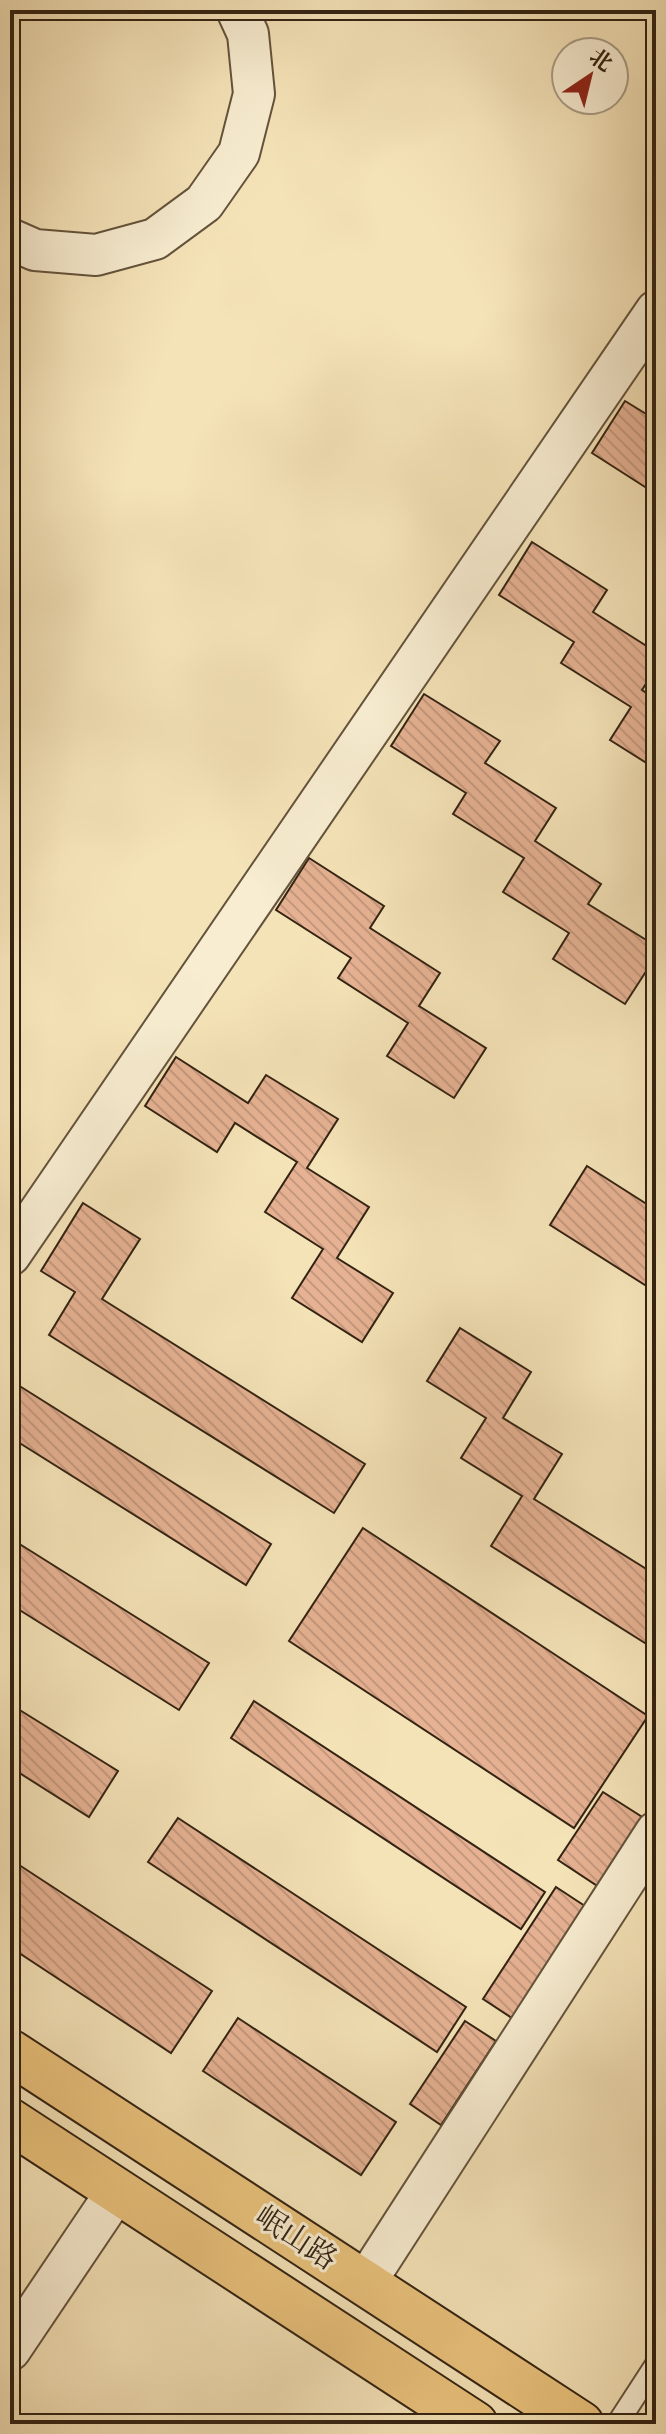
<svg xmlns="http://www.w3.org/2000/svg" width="666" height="2434" font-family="Cardo,'Noto Serif SC',serif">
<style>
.building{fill:url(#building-back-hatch);stroke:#332312;stroke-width:2}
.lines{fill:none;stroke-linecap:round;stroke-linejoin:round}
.service-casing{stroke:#64533c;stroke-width:24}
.minor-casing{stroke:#64533c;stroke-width:44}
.primary-casing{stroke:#332312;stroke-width:48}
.service{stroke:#f8edd1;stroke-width:20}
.minor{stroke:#f8edd1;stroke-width:40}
.primary{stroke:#eac27c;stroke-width:44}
.labels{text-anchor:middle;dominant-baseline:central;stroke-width:6;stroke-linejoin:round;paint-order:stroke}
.street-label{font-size:30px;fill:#332312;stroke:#f8edd1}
</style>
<defs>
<pattern id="building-back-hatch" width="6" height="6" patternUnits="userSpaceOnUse" patternTransform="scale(2)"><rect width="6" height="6" fill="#e6b293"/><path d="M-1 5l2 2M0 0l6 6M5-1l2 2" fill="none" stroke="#c6997e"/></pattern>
</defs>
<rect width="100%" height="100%" fill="#f5e3b8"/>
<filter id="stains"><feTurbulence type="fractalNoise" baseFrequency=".0025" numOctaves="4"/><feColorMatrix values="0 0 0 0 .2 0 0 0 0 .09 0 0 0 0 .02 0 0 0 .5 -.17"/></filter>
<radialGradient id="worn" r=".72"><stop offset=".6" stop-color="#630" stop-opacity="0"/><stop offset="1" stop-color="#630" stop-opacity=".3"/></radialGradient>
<g class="building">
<path d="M625,401l31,19v74l-64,-41z"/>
<path d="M532,542l75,48 -14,22 63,40v16l-14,22 14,9v70l-46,-29 21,-33 -70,-44 13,-21 -75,-47z"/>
<path d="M424,694l76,47 -15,22 71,45 -21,33 66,43 -13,20 68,42v10l-31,48 -72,-45 16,-26 -66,-41 21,-34 -71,-44 13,-21 -75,-47z"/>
<path d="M309,858l75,48 -14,22 70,45 -21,33 67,42 -32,50 -67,-42 21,-33 -70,-45 13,-20 -75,-48z"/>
<path d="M176,1057l72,46 18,-28 72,44 -31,49 62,39 -32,51 56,35 -31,49 -70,-44 31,-49 -58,-37 32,-50 -62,-39 -18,29 -72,-46z"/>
<path d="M587,1166l69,44v82l-106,-67z"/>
<path d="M83,1203l57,36 -38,60 263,165 -31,49 -285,-178 26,-43 -34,-21z"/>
<path d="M460,1328l71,44 -28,46 59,36 -28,45 122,76v75l-165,-104 31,-50 -61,-38 25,-40 -59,-37z"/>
<path d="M10,1380l261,164 -25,41 -236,-148z"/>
<path d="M363,1528l285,188 -74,112 -285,-187z"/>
<path d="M10,1538l199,125 -30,47 -169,-106z"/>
<path d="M254,1701l291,191 -24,37 -290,-191z"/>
<path d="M10,1704l108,67 -29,46 -79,-50z"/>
<path d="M603,1792l44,28 -45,69 -44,-29z"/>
<path d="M178,1818l288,189 -29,45 -289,-190z"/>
<path d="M10,1859l202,132 -41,62 -161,-106z"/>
<path d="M556,1887l35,23 -73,112 -35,-23z"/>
<path d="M238,2018l158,104 -35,53 -158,-104z"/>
<path d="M465,2021l31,20 -55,84 -31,-21z"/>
</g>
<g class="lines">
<g class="service-casing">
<path id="service" d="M617,2424l39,-60"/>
</g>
<g class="minor-casing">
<g id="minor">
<path d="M10,239l25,11 61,5 59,-16 49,-36 35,-50 15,-59 -6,-60 -11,-24"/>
<path d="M10,1255l646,-944"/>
<path d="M365,2283l291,-451"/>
<path d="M10,2350l107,-159"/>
</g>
</g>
<g class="primary-casing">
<g id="primary">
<path d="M10,2052l571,372"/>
<path d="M10,2121l465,303"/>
</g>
</g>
<use href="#service" class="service"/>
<use href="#minor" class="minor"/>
<use href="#primary" class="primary"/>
</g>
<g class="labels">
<g class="street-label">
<text transform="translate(296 2238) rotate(33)">岷山路</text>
</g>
</g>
<rect width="666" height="2434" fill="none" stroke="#f5e3b8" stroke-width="40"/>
<rect x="12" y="12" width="642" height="2410" fill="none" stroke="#332312" stroke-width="4"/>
<rect x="20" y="20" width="626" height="2394" fill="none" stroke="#332312" stroke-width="2"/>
<g transform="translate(590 76) rotate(35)"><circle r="38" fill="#f8edd1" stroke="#a99c85" stroke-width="2"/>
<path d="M0-6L14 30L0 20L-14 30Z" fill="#8f2418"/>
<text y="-12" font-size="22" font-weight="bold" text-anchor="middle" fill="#332312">北</text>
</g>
<rect width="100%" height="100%" filter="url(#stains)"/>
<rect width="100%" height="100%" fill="url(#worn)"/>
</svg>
